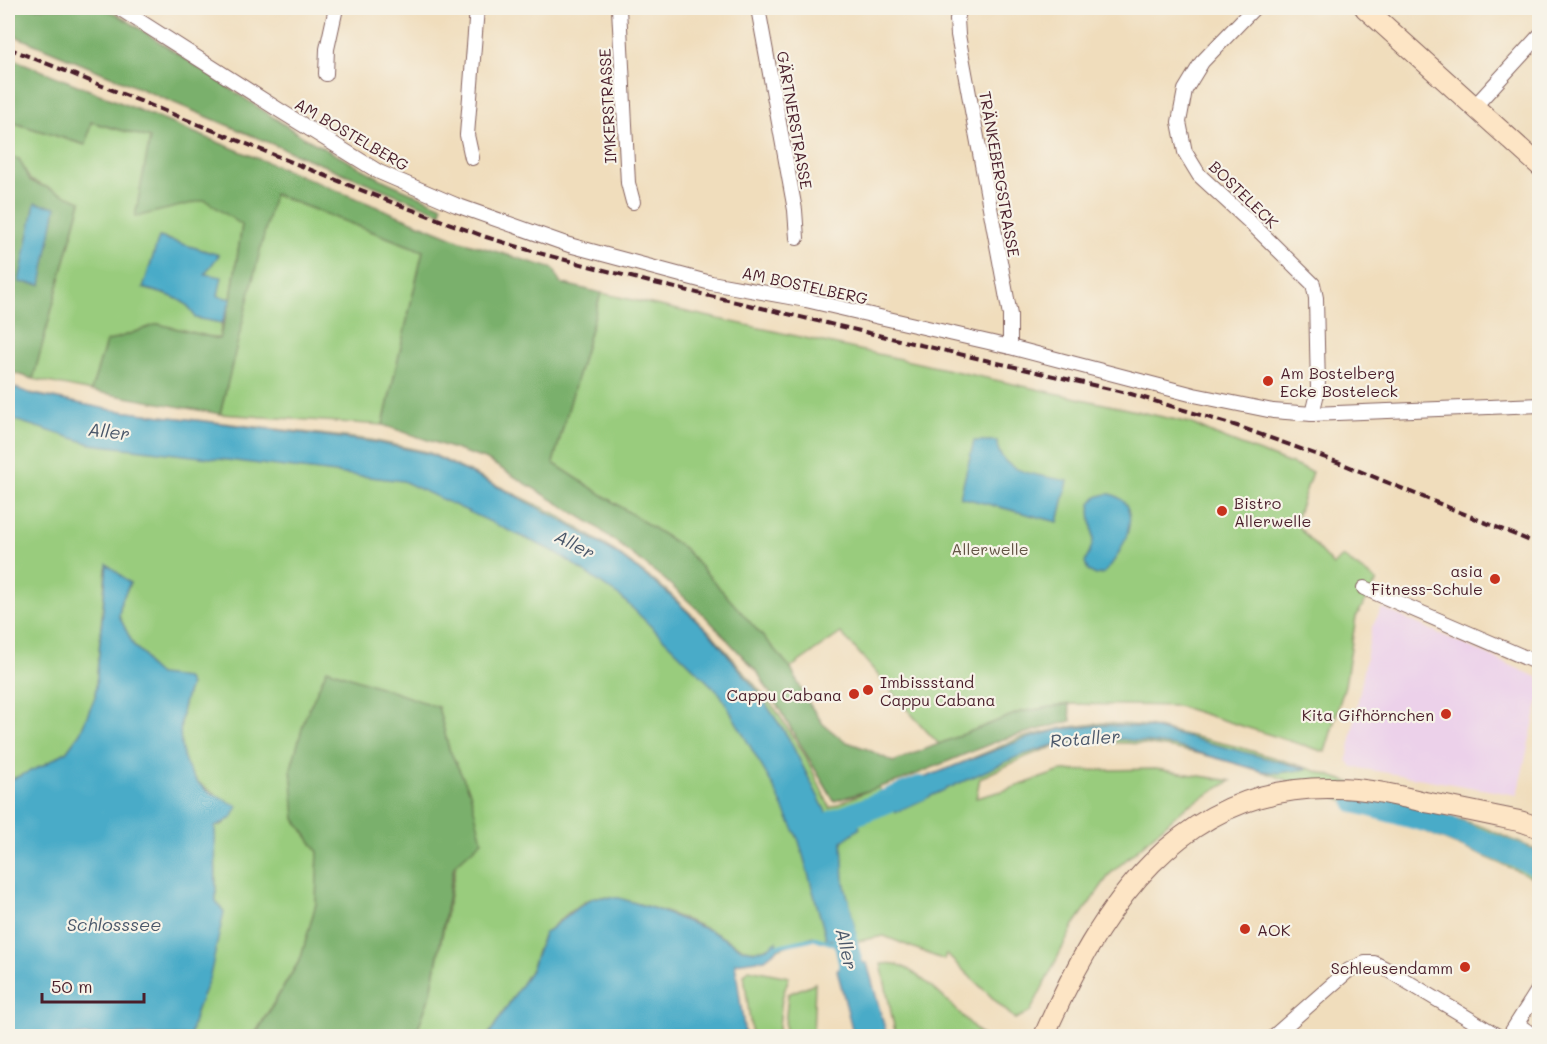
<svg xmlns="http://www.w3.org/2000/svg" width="1547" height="1044" font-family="Mali,sans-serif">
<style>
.built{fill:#ecd1ea}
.green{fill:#99cc7d;stroke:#727654;stroke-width:1.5}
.forest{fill:#7ab06c;stroke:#62684c;stroke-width:1.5}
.water{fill:#49abc8;stroke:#4a657a;stroke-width:1.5}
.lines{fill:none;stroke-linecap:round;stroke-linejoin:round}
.stream{stroke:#49abc8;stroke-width:4}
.river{stroke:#49abc8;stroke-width:24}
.street-casing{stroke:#84625e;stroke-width:16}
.secondary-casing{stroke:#84625e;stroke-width:22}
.street{stroke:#fff;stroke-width:14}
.secondary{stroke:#fde5c5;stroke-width:20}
.rail{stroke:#4a1f2b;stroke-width:4;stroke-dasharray:9 4.5;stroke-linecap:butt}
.poi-dot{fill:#c8321e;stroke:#f7f3e8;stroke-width:2}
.labels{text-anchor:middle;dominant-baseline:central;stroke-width:4.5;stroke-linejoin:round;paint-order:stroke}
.street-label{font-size:16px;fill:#4a1f2b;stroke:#f7f3e8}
.poi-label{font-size:16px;fill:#4a1f2b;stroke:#f7f3e8;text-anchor:start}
.park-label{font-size:16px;fill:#625344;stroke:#f7f3e8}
.water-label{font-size:18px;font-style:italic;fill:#4a576a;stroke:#f7f3e8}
</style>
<rect width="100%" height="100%" fill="#f7f3e8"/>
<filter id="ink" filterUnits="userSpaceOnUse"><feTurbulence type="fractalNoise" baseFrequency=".0167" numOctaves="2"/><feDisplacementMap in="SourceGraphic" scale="12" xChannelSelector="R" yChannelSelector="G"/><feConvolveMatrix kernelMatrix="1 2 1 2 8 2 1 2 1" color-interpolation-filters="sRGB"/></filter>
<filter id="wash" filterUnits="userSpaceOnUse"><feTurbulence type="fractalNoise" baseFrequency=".008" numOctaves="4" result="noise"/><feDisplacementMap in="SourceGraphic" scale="24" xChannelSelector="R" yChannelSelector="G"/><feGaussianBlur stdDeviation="1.35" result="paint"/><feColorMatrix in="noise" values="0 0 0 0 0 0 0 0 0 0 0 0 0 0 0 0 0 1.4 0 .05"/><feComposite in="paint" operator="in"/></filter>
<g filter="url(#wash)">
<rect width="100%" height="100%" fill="#f0ddbc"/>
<path class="built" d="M1382,608l157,70v21l-22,96 -164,-28 -6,-7 25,-133z"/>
<g class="green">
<path d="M8,121l77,24 6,-23 59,16 55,62 37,25 -11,74 -13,-2 -14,-23 14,-19 -58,-18 -16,51c18,7 44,8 52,30l26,5 -3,16 -61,-15 -52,18 -15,49 -58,-12 48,-177 -51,-22 -11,-21 -11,-2z"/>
<path d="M273,194l150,57 -40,174 -163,-11z"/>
<path d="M601,293l589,130 28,13 94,36 -17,51 38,42 10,-8 34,24 -21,36 -11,68 -20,67 -147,-46 -109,-2 -49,8 -81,32c-35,-35 -64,-75 -98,-111l-51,35 -106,-120 -131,-85z"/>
<path d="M8,385l13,6 89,19 261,30 57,12 128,62 60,38 50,38 46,44 63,75 31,48 24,51 48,-22 5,10 137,-58 42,-10 42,-5 44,3 91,21 56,17 187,63 57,24v29c-72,-31 -144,-62 -218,-88 -82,-30 -169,-59 -257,-47 -24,3 -61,23 -84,33l-4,20 30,-8 55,-19 95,-2 75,12 -47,27 -74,66 -36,51 -44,87 -15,7 -69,-65 -2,6 -60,-24 -48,9 -23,-9 -35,13 -1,-7c-28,19 -41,1 -66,-11 -21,-11 -97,-40 -118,-33 -13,4 -38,25 -47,35 -9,10 -10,27 -16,38 -13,22 -29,43 -42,65h-73l16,-43 39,-201 -21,-43 -11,-42 -143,112 23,33 -2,52 -15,54 -45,74 -12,4h-54l6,-24 20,-111 -1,-74 10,-4c-2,-8 -4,-21 -8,-27 -4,-5 -14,-8 -19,-14 -25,-27 -20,-65 -8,-97l-4,-7 -27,-2 -11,-11 -4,-10 -10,-9 -15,-30 2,-14 9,-19 -24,-15 -11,129 -15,36 -14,19 -22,13 -36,16v-242l4,-1 -4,-33z"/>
<path d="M881,964c4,0 9,-1 14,0 23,4 70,54 87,72h-86z"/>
<path d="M749,969l40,8 -7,21 -4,38h-26l-8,-61z"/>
<path d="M815,983l-2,53h-29l4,-42z"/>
</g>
<g class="forest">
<path d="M8,8h96l24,13 175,116 82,44 57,25 -1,7 -138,-56 -295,-124z"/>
<path d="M8,57l453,184 93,28 6,14 41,10 -48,170 131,85 106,119 16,32 17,25 21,17 23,8 26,13 127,-50 49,-8 2,17 -71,19 -98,40 -68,21 -76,-128 -52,-56 -42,-38 -70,-54 -107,-65 -104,-35 40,-174 -149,-57 -54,220 -129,-23 15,-49 52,-18 61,15 12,-40 11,-74 -37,-25 -70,17 15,-79 -59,-16 -5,23 -78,-24z"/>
<path d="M8,157l11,2 11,22 51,20 -48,178 -25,-8v-146l4,-20 -4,-3z"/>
<path d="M327,669l111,38 11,42 21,43 12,49 -28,25 -23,127 -16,43h-171l13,-4 44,-74 15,-54 2,-52 -23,-33 -4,-51 14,-50z"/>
</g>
<g class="water">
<path d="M35,203l21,4 -15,78 -22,-3z"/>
<path d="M159,237l60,18 -14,19 17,3 -4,19 13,3 -9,24 -27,-5c-6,-21 -33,-24 -52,-30z"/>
<path d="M8,385l23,9 81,16 261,32 57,12 76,37 53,28 58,35 48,37 45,42 47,58 31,46 39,77 22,-6 11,20 -18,13 2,40 12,52 -29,8 -28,-100 -26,-55 -53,-92 -98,-96 -65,-45 -154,-72 -312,-37 -83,-26z"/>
<path d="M974,441h23c1,34 45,34 71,40l-10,41 -98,-25z"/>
<path d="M1111,494c37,12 10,62 -7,79l-8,2 -8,-4 -3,-9c3,-7 7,-14 8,-22 2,-17 -16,-45 18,-46z"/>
<path d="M107,564l23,19 -9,19 -2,14 15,30 10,9 4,10 11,10 27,3 4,7c-13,34 -17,78 15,104 10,7 22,12 33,17l-6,12 -17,9 1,74 8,11 -14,64 -14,36 -6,24h-182v-255l36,-16 22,-13 14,-19 15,-36z"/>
<path d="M1105,725l47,3 155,41 -28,4 -17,-2 -87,-25 -53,-7 -59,3 -44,14 -123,56 -9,-20 135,-52 40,-11z"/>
<path d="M594,897l25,1 36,11 56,22 31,18 13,2 12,-3 10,-7 1,8 -13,10 -30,4 10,73h-257l43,-66 13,-36 29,-23z"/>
<path d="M861,958l2,5h4l20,73h-33l-17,-66 5,-2v-5z"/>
</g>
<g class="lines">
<path class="stream" d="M778,946l37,-8 16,5 14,-2"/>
<g class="river">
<path d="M1356,801l76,21 108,43"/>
<path d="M824,826l96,-38"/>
<path d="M837,904l30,132"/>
</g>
</g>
</g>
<g filter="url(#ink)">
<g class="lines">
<g class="street-casing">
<g id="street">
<path d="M119,8l160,102 100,62 77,33 113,40 142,38 95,17 204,47 184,48 79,16 39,3 228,-9"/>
<path d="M619,8l9,175 5,19"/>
<path d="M758,8l37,202 2,28"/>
<path d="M960,8l-3,11 1,16 52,280v32"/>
<path d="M1254,8l-52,54 -17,28 -6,32 6,30 14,23 52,48 62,61 3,14 2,91 -6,25"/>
<path d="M326,74l1,-25 9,-41"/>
<path d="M1475,106l65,-71"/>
<path d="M472,158l-5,-23 10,-127"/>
<path d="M1364,588l176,76"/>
<path d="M1517,1024l17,12"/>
<path d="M1274,1036l75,-66 16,-7h9l12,6 112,67"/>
<path d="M1509,1036l31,-49"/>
</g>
</g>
<g class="secondary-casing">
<g id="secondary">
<path d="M1365,8l175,158"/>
<path d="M1044,1036c55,-126 135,-252 291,-248 31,0 60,7 90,14 33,6 65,13 98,20l17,6"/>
</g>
</g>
<use href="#street" class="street"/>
<use href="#secondary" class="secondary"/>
<path class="rail" d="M8,48l378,152 100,37 49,15 115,30 481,112 106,32 103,37 200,82"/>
</g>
</g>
<g class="poi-dot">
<circle cx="1268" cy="381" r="6"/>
<circle cx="1222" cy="511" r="6"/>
<circle cx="1495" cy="579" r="6"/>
<circle cx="868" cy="690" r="6"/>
<circle cx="854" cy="694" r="6"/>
<circle cx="1446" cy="714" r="6"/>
<circle cx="1245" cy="929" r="6"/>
<circle cx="1465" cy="967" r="6"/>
</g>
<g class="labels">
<g class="street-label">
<text transform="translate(607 106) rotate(-93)">IMKERSTRASSE</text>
<text transform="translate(795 120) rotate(80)">GÄRTNERSTRASSE</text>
<text transform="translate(352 134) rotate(30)">AM BOSTELBERG</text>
<text transform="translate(1000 174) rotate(80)">TRÄNKEBERGSTRASSE</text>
<text transform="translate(1244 194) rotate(44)">BOSTELECK</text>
<text transform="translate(805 285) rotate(12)">AM BOSTELBERG</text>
</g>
<g class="poi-label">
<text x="1280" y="372">Am Bostelberg<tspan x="1280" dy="18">Ecke Bosteleck</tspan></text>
<text x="1234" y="502">Bistro<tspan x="1234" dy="18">Allerwelle</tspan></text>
<text x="1483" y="570" text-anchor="end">asia<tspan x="1483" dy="18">Fitness-Schule</tspan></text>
<text x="880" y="681">Imbissstand<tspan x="880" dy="18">Cappu Cabana</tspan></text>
<text x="842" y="694" text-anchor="end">Cappu Cabana</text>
<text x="1434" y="714" text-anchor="end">Kita Gifhörnchen</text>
<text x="1257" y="929">AOK</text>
<text x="1453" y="967" text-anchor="end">Schleusendamm</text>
</g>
<g class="park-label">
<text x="990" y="548">Allerwelle</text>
</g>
<g class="water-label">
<text transform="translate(109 431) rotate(7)">Aller</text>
<text transform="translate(575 544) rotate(28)">Aller</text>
<text transform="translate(1085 738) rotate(-4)">Rotaller</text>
<text x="114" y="924">Schlosssee</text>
<text transform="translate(847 949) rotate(77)">Aller</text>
</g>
</g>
<rect width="1547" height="1044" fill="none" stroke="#f7f3e8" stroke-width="30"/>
<path d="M42 993v9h102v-9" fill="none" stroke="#4a1f2b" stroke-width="3"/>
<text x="51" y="993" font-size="18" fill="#4a1f2b" stroke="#f7f3e8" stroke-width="4.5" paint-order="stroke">50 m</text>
</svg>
